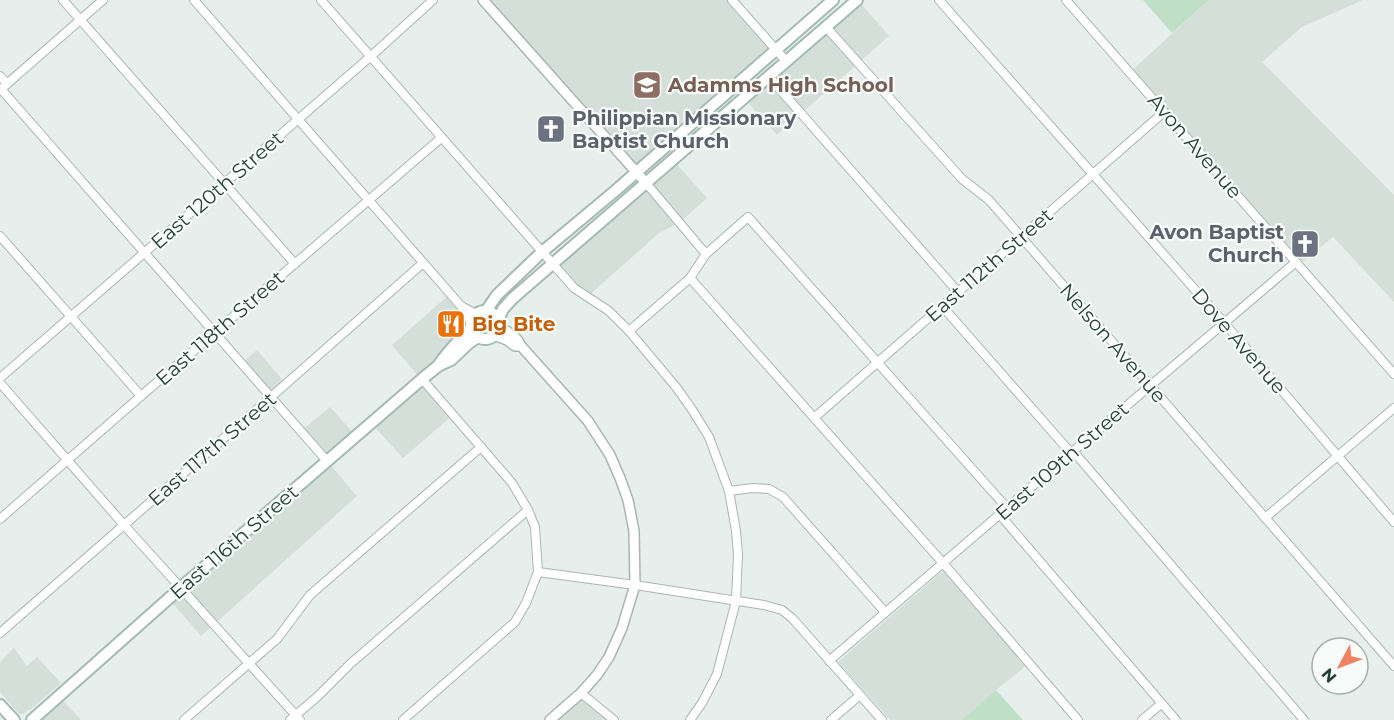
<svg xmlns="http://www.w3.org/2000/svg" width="1394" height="720" font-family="Montserrat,sans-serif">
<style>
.built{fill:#d4dfd9}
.green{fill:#bfdfc7}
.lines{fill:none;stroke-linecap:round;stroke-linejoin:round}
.minor-casing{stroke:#a8b7b2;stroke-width:10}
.tertiary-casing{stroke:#a8b7b2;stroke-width:12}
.secondary-casing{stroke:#a4bab2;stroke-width:14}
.minor{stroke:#fff;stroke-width:8}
.tertiary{stroke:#fff;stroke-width:9}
.secondary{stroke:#fff;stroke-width:10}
.labels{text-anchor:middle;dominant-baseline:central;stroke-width:4.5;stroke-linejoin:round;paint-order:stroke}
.education-label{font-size:20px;font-weight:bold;fill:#785e54;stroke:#f7fbf9;text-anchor:start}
.worship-label{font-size:20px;font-weight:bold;fill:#5b616d;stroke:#f7fbf9;text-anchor:start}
.street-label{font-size:20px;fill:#244139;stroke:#f7fbf9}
.food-label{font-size:20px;font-weight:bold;fill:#c56008;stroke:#f7fbf9;text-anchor:start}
</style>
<rect width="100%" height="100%" fill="#e6efeb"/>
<g class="built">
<path d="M483,0h249l44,50 -140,122z"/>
<path d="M858,0l31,36 -112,99 -33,-37z"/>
<path d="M1207,0h156l-61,27 -40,35 132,133v107l-61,-65 -34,28 -169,-193 78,-71z"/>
<path d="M673,160l34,38 -28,25 -20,10 -72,64 -34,-32z"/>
<path d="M450,294l21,28 -49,57 31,36 -50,43 -32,-35 50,-44 -29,-34z"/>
<path d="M257,350l29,34 -15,13 -29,-34z"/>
<path d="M330,407l26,29 -29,25 30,35 -156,140 -32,-37 158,-138 -26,-30z"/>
<path d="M944,570l82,96 -30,24 -34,30h-72l-52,-58z"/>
<path d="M14,648l13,18 10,-9 24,26 -31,27h-2l-4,4h-5l-19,-22v-30z"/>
<path d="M581,693l33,27h-64z"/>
<path d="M59,696l22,24h-49z"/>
</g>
<g class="green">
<path d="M1143,0h64l1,1 -36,32z"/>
<path d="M996,690l27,30h-61z"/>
</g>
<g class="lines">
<g class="minor-casing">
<g id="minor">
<path d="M63,0l232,264"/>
<path d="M194,0l267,306 10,16"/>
<path d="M321,0l253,288 35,23 20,20 47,56 15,21 18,29 20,54 7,40 2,23 -2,47 -19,73 -15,29 -12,17"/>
<path d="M732,0l54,61"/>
<path d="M939,0l281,318 174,204"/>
<path d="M1066,0l328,374"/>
<path d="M826,27l136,152 27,21 405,466"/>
<path d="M0,76l7,8"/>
<path d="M769,77l189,215"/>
<path d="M1,89l326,372"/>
<path d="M0,90l103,-90"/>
<path d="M646,183l60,71"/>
<path d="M0,236l141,160"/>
<path d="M690,278l253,285 135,157"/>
<path d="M461,306l15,8"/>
<path d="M942,306l129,147"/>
<path d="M629,331l61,-53 16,-24 42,-37 259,291"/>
<path d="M0,378l370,-321 63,-57"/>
<path d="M0,383l124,142 176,195"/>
<path d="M814,418l350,-306"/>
<path d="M1073,451l231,269"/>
<path d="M729,491l24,-3 16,1 14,8 102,115"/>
<path d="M1000,515l176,205"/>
<path d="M1265,518l129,-110"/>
<path d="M0,519l141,-123 300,-258"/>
<path d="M538,572l97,13 129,20 18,5 10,8 90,102"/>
<path d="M0,633l271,-236 152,-134"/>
<path d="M829,661l242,-208 225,-191"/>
<path d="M581,693l33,27"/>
<path d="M184,720l93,-81 33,-44 171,-148"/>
<path d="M290,720l27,-23 33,-33 178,-154"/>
<path d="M403,720l112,-98 11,-19 12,-31 -3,-45 -7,-17 -16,-27 -90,-104"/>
<path d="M831,720l29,-25"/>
<path d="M1142,720l19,-16"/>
</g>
</g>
<g class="tertiary-casing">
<g id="tertiary">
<path d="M483,0l163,183"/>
<path d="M498,328c10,2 19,9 23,18l67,75 22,34 10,23 8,22 6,31 1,54 -13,43 -13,29 -12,18 -16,18 -31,27"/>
<path d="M494,335l13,5 8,6h6"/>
</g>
</g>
<g class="secondary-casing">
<g id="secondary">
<path d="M486,311l11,-16 45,-43 73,-61 218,-191"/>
<circle cx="485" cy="325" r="14"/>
<path d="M498,320l5,-11 9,-10 345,-299"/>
<path d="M438,366c9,-14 21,-26 33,-38"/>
<path d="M0,705l14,15"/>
<path d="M32,720l153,-136 237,-205 16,-13 13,-6 18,-17 9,-6"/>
</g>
</g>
<use href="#minor" class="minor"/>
<use href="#tertiary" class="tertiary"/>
<use href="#secondary" class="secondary"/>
</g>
<defs>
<g id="school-square" transform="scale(1.5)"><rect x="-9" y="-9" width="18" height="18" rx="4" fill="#8d6e63" stroke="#f7fbf9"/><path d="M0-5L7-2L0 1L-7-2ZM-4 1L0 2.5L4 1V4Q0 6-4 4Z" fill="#fff"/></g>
<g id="church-square" transform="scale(1.5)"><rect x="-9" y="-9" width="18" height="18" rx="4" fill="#6b7280" stroke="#f7fbf9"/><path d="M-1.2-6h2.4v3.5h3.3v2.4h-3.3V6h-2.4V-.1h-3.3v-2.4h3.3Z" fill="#fff"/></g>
<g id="restaurant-square" transform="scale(1.5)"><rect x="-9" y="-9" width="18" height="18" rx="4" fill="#e8710a" stroke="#f7fbf9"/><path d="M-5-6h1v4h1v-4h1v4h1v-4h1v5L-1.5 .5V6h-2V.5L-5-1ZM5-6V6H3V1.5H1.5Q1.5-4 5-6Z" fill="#fff"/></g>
</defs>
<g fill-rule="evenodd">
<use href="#school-square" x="647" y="85"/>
<use href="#church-square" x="551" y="129"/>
<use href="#church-square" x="1305" y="244"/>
<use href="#restaurant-square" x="451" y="324"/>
</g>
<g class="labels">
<g class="education-label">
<text x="668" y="85">Adamms High School</text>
</g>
<g class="worship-label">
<text x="572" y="118">Philippian Missionary<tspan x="572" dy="23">Baptist Church</tspan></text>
<text x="1284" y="232" text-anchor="end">Avon Baptist<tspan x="1284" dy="23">Church</tspan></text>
</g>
<g class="street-label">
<text transform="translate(1195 146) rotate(49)">Avon Avenue</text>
<text transform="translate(217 190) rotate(-41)">East 120th Street</text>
<text transform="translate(989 265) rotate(-41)">East 112th Street</text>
<text transform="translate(220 328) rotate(-41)">East 118th Street</text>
<text transform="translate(1239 341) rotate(49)">Dove Avenue</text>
<text transform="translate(1113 343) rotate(49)">Nelson Avenue</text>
<text transform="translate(212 449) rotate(-41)">East 117th Street</text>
<text transform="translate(1062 461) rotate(-41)">East 109th Street</text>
<text transform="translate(234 542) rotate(-41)">East 116th Street</text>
</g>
<g class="food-label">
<text x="472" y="324">Big Bite</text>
</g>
</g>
<g transform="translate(1340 666) rotate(229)"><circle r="28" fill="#f7fbf9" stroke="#a3b1ac" stroke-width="1.5"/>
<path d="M0-4.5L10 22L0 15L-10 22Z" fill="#f18161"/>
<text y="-9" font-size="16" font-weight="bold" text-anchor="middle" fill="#244139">N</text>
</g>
</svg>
